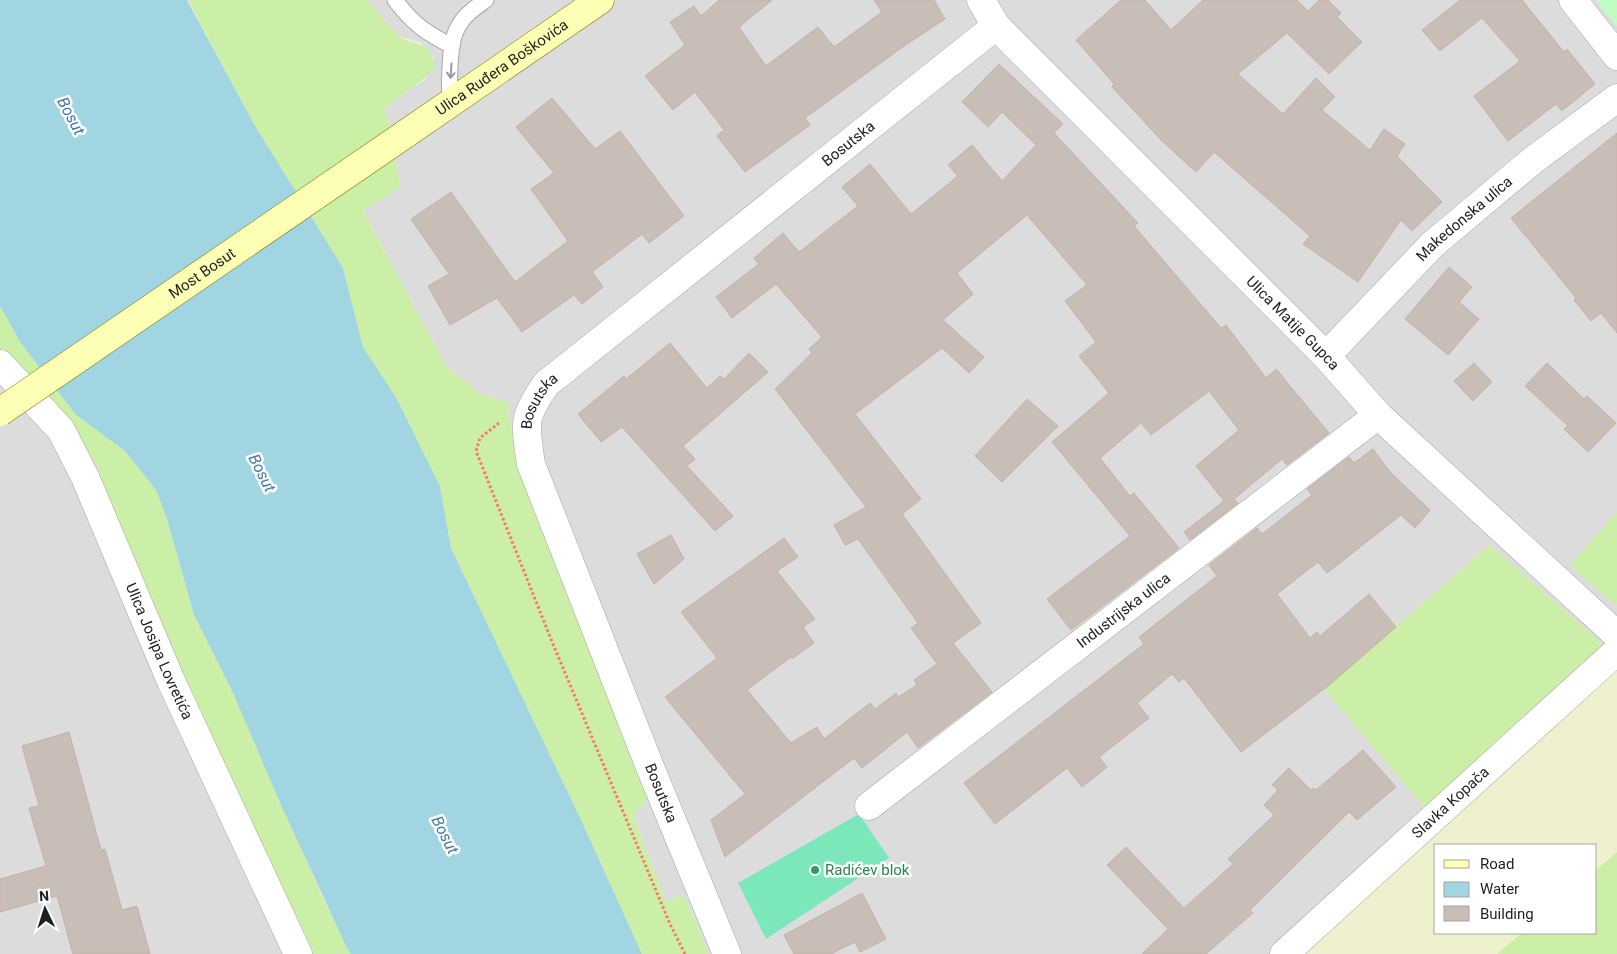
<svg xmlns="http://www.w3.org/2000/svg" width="1617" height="954" font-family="Roboto,sans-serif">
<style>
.residential{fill:#dddcdc}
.farmland{fill:#eff1ce}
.grass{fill:#cbefa6}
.park{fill:#befec2}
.pitch{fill:#7be7bb}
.water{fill:#a1d5e2}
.building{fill:#c9beb7;stroke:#c4b2a5}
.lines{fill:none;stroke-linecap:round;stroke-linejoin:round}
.lane-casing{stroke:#a6a6a6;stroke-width:17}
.street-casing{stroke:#a6a6a6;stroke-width:29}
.secondary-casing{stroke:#717c00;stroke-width:29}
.path{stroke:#ff7467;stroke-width:3;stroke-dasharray:2.5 2.5;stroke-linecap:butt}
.lane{stroke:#fff;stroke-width:15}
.street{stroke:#fff;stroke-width:28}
.secondary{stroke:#fdffb4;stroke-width:28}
.secondary-bridge-casing{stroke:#717c00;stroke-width:29;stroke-linecap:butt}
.secondary-bridge{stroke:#fdffb4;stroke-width:28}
.oneway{stroke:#9a9a9a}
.leisure-dot{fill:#2e9e5b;stroke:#fff;stroke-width:2}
.labels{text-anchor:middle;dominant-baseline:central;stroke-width:5;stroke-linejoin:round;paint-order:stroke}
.street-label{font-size:15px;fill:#1f1f1f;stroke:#fff}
.leisure-label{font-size:15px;fill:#27864d;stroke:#fff;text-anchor:start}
.water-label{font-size:16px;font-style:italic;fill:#407ab0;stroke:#fff}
</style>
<rect width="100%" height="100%" fill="#f1ece4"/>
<g class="residential">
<path d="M367,0h1250v512l-47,53 47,41v51l-127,-112 -166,144 118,137 -140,128h-593l-25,-59 -18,7 -33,-87 16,-19 -131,-329 -11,-65 -27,-8 -34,-28 -83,-156 38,-24 -16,-77 10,-10 30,-19 9,-23 -14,-15 -20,-5z"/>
<path d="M0,351l21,15 48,57 28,41 18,59 67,154 130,277h-312z"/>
</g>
<path class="farmland" d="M1617,665v187l-21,18v-25h-160v88h86l-25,21h-195z"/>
<g class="grass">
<path d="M188,0h179c10,12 20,24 31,35 13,13 33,1 37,33 -14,17 -35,25 -50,41l16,77 -38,25 83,155 34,28 27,8 11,66 131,328 -16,19 33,87 18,-7 25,59h-67l-60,-132 -131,-274 -11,-62 -43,-87 -34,-52 -20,-79 -89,-144z"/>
<path d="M0,306l20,36 56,73 49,36 31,39 11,29 27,96 40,80 89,203 28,56h-39l-130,-277 -67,-154 -18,-59 -28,-41 -48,-56 -21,-16z"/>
<path d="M1617,512v94l-47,-41z"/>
<path d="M1490,545l116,102 -179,163 -103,-121z"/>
<path d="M1617,852v102h-120l25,-21h74v-63z"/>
</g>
<path class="park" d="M1596,0h21v27z"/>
<path class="pitch" d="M859,814l30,44 -123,81 -28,-56z"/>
<path class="water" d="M0,0h187l67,124 89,144 20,79 34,52 43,87 11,62 131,274 60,132h-291l-5,-8 -65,-141 -47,-110 -40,-80 -27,-96 -11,-29 -31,-39 -49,-36 -56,-73 -20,-36z"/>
<g class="building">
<path d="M719,0h53l-33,27 27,39 52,-39 16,20 48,-35 -8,-12h60l11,19 -41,27 -99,72 5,7 -65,47 -28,-36 7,-6 -29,-38 -22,18 -28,-34 40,-31 -15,-23 24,-16 7,10z"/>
<path d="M1121,0h24l26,30 32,-30h94l11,11 11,-11h9l13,13 -4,4 25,25 -33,32 -42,-41 -49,41 45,40 33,-36 19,19 -13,13 48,40 14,-21 21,15 -8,12 45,46 -30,29 -11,-11 -43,62 -55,-38 7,-8 -96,-84 -18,20 -33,-30 -51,-55 2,-3 -38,-44z"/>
<path d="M1460,0h62l42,52 3,-3 28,35 -33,27 -6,-7 -48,37 -34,-45 46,-35 -38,-43 -42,33 -18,-21z"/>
<path d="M999,64l64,60 -9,9 84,90 -4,3 87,102 5,-3 40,53 10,-9 53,64 -42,32 -5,-6 -48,40 4,4 -48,37 -6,-8 40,-31 -28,-35 43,-36 -30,-39 -58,44 -10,-12 -41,35 30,38 4,-3 45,55 -108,82 -24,-31 83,-63 -78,-94 57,-49 -30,-37 17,-14 -31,-41 22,-16 -60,-70 -70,58 16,21 -30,26 41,37 -15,16 -27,-25 -87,66 66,85 -19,15 79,109 -28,20 39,49 -74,56 -11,-16 -45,36 -8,-10 -129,99 -14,-37 34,-26 -80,-97 52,-39 -36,-46 103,-74 14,19 -21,14 38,48 -12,8 11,16 -22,16 -1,-2 -44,33 44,53 26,-16 7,12 46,-36 5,6 21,-16 2,4 19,-12 -3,-5 23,-16 -26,-36 7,-5 -60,-84 -13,6 -11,-20 32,-18 -91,-118 37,-36 -3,-4 13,-12 -46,-53 -44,34 -16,-21 43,-33 -5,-6 29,-25 16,19 59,-46 -16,-19 28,-23 41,50 47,-38 -10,-11 24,-20 30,36 34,-36 -34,-33 -14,15 -26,-25z"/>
<path d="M552,98l43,51 25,-18 64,85 -35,27 -7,-9 -50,38 11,15 -21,17 -8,-9 -52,37 -25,-34 -47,27 -22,-39 21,-12 -38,-55 40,-27 64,90 53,-41 -37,-52 23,-16 -38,-46z"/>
<path d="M1617,133v200l-16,-20 -10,8 -17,-21 2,-2 -65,-80z"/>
<path d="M1449,267l23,20 -13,15 20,17 -31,36 -43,-36z"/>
<path d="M670,343l37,45 13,-12 4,3 25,-26 19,19 -85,74 12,13 -8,7 46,50 -18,15 -93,-104 -21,15 -23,-28 46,-38 2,3z"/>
<path d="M1474,363l18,19 -19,19 -19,-20z"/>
<path d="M1547,363l37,36 3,-3 29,27 -28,29 -24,-23 4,-3 -43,-40z"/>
<path d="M1027,399l31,27 -56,56 -27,-26z"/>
<path d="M1373,449l16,22 41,39 -15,18 -14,-13 -74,58 -9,-11 -41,32 33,44 7,-6 3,4 49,-42 27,33 -63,55 -92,70 -57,-74 -5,4 -7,-8 -35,29 12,15 -50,39 8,10 -25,20 -15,-19 -72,56 -31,-41 180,-139 -5,-7 78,-61 -8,-11 48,-37 5,6 50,-39 -5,-6 42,-32 5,6z"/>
<path d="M671,535l13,24 -30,25 -17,-30z"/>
<path d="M69,732l32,118 4,-1 17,61 15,-4 13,48h-77l-16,-58 -57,16v-33l46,-13 -17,-58 10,-2 -17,-60z"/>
<path d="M1363,750l33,37 -39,33 -8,-8 -99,98 3,3 -47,41h-64l26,-25 -61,-64 19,-18 58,61 49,-44 -5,-5 46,-44 -10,-10 14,-15 -6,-5 17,-17 22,22 3,-2 2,2z"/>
<path d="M862,893l24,46 -26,13 -5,-10 -24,12h-37l-10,-19z"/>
</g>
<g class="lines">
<g class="lane-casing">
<g id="lane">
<path d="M395,0c18,24 31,33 57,46"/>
<path d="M449,104c1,-20 -1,-61 9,-77 6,-12 17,-19 28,-27"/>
</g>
</g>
<g class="street-casing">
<g id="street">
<path id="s1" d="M981,0l15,26 330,330 52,59 239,220"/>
<path d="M1573,0l44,56"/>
<path id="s2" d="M1326,356l107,-112 99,-83 85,-63"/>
<path id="s3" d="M0,364l61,66 24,47 86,204 127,273"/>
<path id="s4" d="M869,806l509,-391"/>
<path id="s5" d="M727,954l-77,-187 -119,-303c-6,-42 -9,-44 15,-80l450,-358"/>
<path id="s6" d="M1284,954l333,-303"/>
</g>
</g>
<g class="secondary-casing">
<g id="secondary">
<path id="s7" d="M404,135l196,-135"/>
</g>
</g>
<path class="path" d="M499,423l-19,15 -4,13 77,193 117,280 15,30"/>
<use href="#lane" class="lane"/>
<use href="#street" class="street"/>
<use href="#secondary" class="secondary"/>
<g class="secondary-bridge-casing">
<g id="secondary-bridge">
<path id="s8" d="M0,412l404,-277"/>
</g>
</g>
<use href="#secondary-bridge" class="secondary-bridge"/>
</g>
<defs><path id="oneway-shaft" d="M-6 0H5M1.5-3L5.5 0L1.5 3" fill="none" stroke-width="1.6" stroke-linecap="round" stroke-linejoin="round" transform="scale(1.25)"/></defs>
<use class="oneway" href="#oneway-shaft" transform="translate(451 71) rotate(94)"/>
<circle class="leisure-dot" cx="815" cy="870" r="5"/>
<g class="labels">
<g class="street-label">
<text stroke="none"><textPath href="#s7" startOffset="119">Ulica Ruđera Boškovića</textPath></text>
<text stroke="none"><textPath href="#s5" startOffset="999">Bosutska</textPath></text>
<text stroke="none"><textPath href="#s2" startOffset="195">Makedonska ulica</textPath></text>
<text stroke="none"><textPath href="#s8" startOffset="245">Most Bosut</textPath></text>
<text stroke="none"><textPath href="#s1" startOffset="450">Ulica Matije Gupca</textPath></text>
<text stroke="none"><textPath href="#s5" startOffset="594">Bosutska</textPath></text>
<text stroke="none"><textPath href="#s4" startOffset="321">Industrijska ulica</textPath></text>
<text stroke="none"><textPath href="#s3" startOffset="332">Ulica Josipa Lovretića</textPath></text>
<text transform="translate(661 793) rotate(68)">Bosutska</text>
<text stroke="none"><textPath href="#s6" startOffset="225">Slavka Kopača</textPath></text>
</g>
<g class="leisure-label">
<text x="825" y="870">Radićev blok</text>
</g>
<g class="water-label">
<text transform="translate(71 116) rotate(62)">Bosut</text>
<text transform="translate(262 473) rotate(63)">Bosut</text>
<text transform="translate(445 835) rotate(63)">Bosut</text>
</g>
</g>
<rect x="1434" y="844" width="162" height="90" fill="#ffffff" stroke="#a5a5a5"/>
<rect x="1444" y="860" width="25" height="8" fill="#fdffb4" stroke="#a5a5a5"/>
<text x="1480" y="869" font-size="15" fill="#1f1f1f">Road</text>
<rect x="1444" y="882" width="25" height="15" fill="#a1d5e2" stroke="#a5a5a5"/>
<text x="1480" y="894" font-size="15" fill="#1f1f1f">Water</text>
<rect x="1444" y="906" width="25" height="15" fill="#c9beb7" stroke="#a5a5a5"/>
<text x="1480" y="919" font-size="15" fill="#1f1f1f">Building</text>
<g transform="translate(45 909) rotate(356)" stroke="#ffffff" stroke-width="4" paint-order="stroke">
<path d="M0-4L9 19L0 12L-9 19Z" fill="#1f1f1f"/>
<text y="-8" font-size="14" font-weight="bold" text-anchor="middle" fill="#1f1f1f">N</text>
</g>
</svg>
